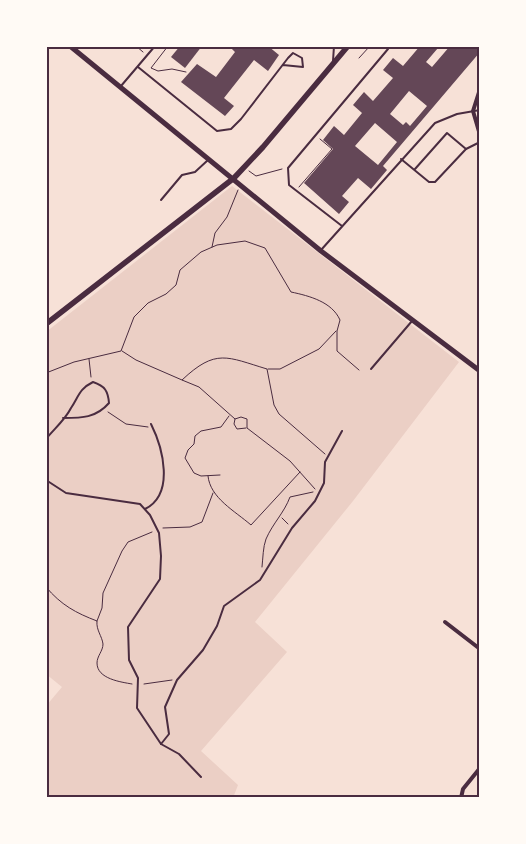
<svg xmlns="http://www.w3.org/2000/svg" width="526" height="844" font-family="Rubik,sans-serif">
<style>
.green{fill:#ebcfc5}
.building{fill:#644757;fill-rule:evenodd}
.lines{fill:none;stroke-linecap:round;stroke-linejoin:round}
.path{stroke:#4a2c40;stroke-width:1}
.service{stroke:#4a2c40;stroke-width:2}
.minor{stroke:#4a2c40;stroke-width:4}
.tertiary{stroke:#4a2c40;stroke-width:5}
.secondary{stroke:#4a2c40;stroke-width:5.5}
.neatline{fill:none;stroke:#4a2c40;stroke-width:2}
</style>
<rect width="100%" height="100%" fill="#f7e1d7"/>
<path class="green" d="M232,186l227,176 -106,139 -98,121 32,30 -86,99 37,34 -5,13h-187v-92l16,-19 -16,-13v-342z"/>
<g class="building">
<path d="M180,46h22l-17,22 -14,-11z"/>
<path d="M229,46h39l11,9 -11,16 -14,-11 -30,38 10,8 -9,10 -44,-34 16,-18 19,13 19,-25z"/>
<path d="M420,46l18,2 -12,14 6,5 18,-21h30v6l-97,114 4,4 -16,19 -13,-11 -16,18 7,6 -10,12 -35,-31 29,-34 -10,-9 11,-14 10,9 18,-22 -9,-8 11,-13 9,9 20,-23 -10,-8 10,-12 10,8zM409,91l18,15 -17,20 -4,-4 -3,3 -13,-11zM375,123l22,19 -19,23 -23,-19z"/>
</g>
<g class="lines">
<g class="path">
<path d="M136,46l7,6"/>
<path d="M168,46l-17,22 7,3 14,-2 14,3"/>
<path d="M442,48l2,-2"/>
<path d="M359,58l11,-12"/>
<path d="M249,171l7,5 26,-7"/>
<path d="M299,187l33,-38 -12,-10"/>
<path d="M212,247l3,-14 12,-16 11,-27"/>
<path d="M122,351l14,9 46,20"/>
<path d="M89,359l2,18"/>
<path d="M268,369h12l39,-20 17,-18"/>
<path d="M46,373l28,-11 47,-11 13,-34 14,-14 18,-9 10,-9 4,-15 21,-18 16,-7 28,-4 20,7 26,44c19,4 41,10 49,28l-3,11v20l22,19"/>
<path d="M108,412l18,12 22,3"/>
<path d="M235,419l-1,5 3,5 9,-1"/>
<path d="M220,475l-19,1 -7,-3 -9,-15 3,-8 6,-6 1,-8 6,-5 20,-4 8,-11"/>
<path d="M208,476c2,22 27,35 43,49l49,-53"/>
<path d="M315,489l-25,-28 -43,-33v-9l-6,-2 -6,2 -36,-32 -17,-7c34,-32 45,-23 85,-11l7,36 5,9 46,40"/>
<path d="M282,518l6,6"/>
<path d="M163,528l27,-1 12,-5 11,-29"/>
<path d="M262,567c1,-9 1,-20 4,-28 7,-16 18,-26 24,-42l23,-5"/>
<path d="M46,587c15,18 30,26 51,34 -1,9 5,15 6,23 0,7 -6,12 -6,19 0,16 24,19 35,21"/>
<path d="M97,621l5,-13 1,-15 19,-42 6,-9 24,-10"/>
<path d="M144,684l28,-4"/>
</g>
<g class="service">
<path d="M333,61l1,-15"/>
<path d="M138,67l79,64 14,-2 10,-10 47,-61 5,-5 9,5 1,9 -20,-2"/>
<path d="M121,86l34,-40"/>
<path d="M466,149l14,-7"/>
<path d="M401,159l28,23h6l31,-33 -19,-16 -32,36"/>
<path d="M161,200l21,-25 13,-3 13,-12"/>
<path d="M342,226l-53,-41 -1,-17 100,-119"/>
<path d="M321,250l114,-127 22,-9 23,-4"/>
<path d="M371,369l41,-48"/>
<path d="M46,439c8,-10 19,-19 25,-31 8,-12 8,-19 22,-26 12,4 15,9 16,21 -13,15 -27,15 -46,15"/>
<path d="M46,480l20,13 74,11 10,11 9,18 2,23 -1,23 -32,48 1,33 9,18 -1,30 24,36 18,10 22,23"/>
<path d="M145,509c30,-15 18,-61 6,-85"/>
<path d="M161,744l8,-10 -4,-27 12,-27 26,-30 14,-24 7,-20 36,-26 32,-52 23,-27 9,-18 1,-21 17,-31"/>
</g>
<g class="minor">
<path d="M480,89l-7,22 7,24"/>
<path d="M445,622l35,27"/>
<path d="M461,798l2,-9 17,-21"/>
</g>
<path class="tertiary" d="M70,46l251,205 159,120"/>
<path class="secondary" d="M46,324l188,-146 29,-31 85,-101"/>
</g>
<rect width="526" height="844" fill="none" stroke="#fffaf5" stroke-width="95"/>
<rect x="48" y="48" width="430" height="748" class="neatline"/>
</svg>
